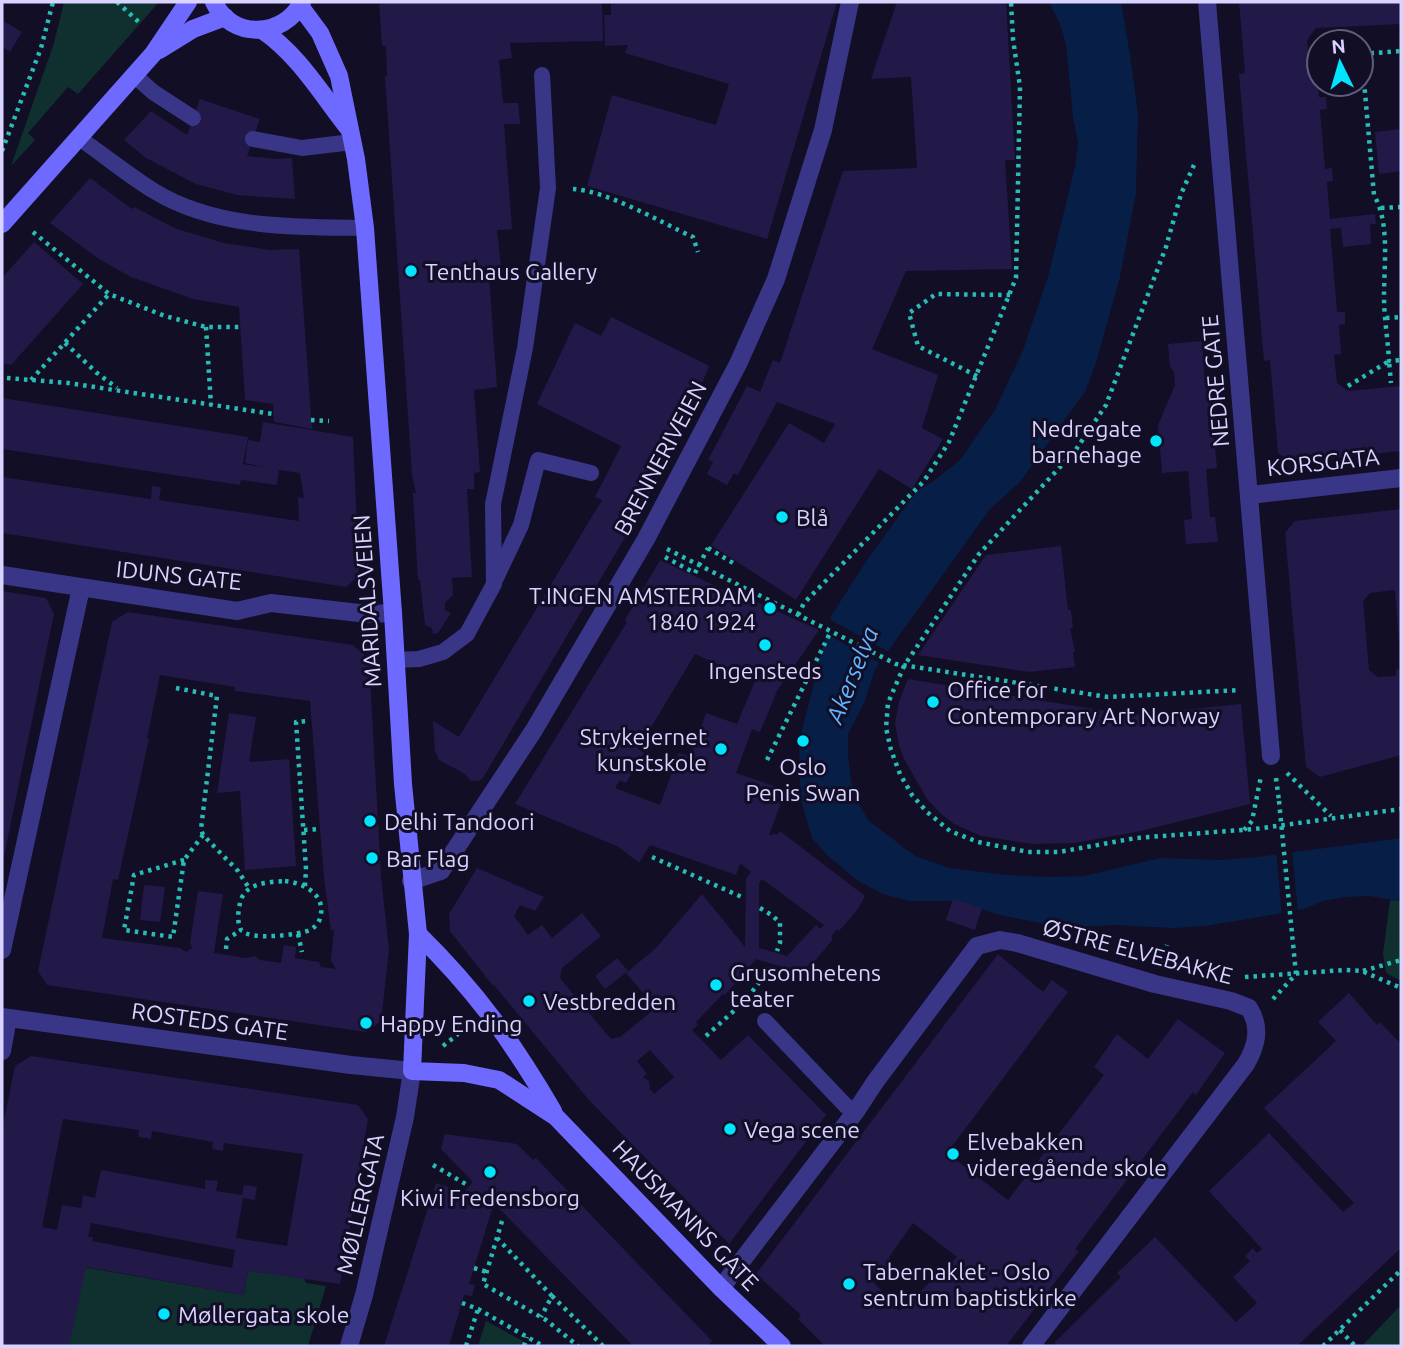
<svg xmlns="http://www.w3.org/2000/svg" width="1403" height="1348" font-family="Ubuntu,sans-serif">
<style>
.green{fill:#10302f}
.water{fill:#071e46}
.pier{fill:#120e26}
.building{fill:#221948;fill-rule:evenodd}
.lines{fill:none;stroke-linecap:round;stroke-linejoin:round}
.path{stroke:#28bdb4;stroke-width:4.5;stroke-dasharray:3.5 5;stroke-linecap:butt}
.lane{stroke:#393688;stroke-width:16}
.street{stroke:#393688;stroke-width:18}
.secondary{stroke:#6e6aff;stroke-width:18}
.path-bridge{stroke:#28bdb4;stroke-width:4.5;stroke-dasharray:3.5 5;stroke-linecap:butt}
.poi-dot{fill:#00e4fe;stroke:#120e26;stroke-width:2.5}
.labels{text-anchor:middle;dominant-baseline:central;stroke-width:6;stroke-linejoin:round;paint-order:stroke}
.poi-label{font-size:23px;fill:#d8d3ff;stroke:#120e26;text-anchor:start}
.street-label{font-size:23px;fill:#d8d3ff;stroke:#120e26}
.water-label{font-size:24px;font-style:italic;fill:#61b6ff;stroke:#120e26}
</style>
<rect width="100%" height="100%" fill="#120e26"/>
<g class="green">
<path d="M64,2h95l-81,92 -10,-7 -40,46 7,7 -24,26 43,-123z"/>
<path d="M1390,900l11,1v80l-15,-8 -3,-19z"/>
<path d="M83,1267l161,28 4,-24 56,7 2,5 20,3 -18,60h-242z"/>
<path d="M1401,1305v41h-39z"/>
<path d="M486,1321l46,25h-54z"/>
</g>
<path class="water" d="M1049,2h72l9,53 8,58 -2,80 -16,84 -24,86 -10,27 -66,92 -30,27 -115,160 -11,34 -16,31v21l3,26 8,23 9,16 47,36 34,12 57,7 43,2 35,-1 76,-18 61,2 36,-3 144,-19v63l-32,-5 -23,1 -23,4 -19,8 -44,8 -55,9 -32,2 -60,-3 -34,2 -34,-3 -45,-9 -44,-14h-46l-25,-6 -27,-14 -30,-25 -16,-18 -12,-42 -1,-54 32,-126 38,-59 48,-66 14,-8 29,-23 35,-50 28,-60 25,-73 27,-110 3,-24 -5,-26 -7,-73 -6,-20z"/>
<g class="pier">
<path d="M827,618l64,35 -8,12 -60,-33z"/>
<path d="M1292,849l6,64 -16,3 -6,-65z"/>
</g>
<g class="building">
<path d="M379,2h223l1,39 -93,2 2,15 -13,2 4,43h15l2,21h-16l8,105 -15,1 5,45 -13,1 8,111 -23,3 6,82 -6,1v16h-7l5,88 -20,1 1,17 -8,8v7l6,3 -13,20 -5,1 -1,-6 -7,-3 -5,-45h-2l-5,-87h3l-4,-18 -27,-399h2l-1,-30h-4z"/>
<path d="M611,2h226l-70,237 -180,-53 25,-91 104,30 13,-41 -104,-31 3,-8 -23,1 -1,-31h7z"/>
<path d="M897,2h109l9,158h-10l7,109 -106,2 -34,78 66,26 -16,53 21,11 -31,50 -33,-20 -83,131 -85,-55 78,-122 35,20 11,-19 -58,-22 -39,73 -4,-2 -7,12 -20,-11 6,-12 -5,-2 39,-74 13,6 13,-32 7,3 63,-192 74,-3 -6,-91 -40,2z"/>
<path d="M1239,2h162v22l-85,4 -9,12 3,28 6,-1 3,30h7l1,12 -7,1 5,59 7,-1 1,13 -6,1 3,37 45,-5 1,10h-6l1,20 -28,3 -2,-19 -11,1 7,83h8v12l-6,1 2,29 -7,1 3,28 11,8 53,-5v65l-111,12 -12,-10 -8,-93 -6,1 -25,-287 6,-1z"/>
<path d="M2,20l20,12 -12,20 -8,-5z"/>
<path d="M200,99l60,20 -13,37 30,3 15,-1 3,41 -58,-4 -41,-11 -50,-26 -22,-18 27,-29 36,24z"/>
<path d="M1401,129v42l-22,3 -4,-42z"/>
<path d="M90,178l42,31 2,-2 43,22 47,14 46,7 29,-1 13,180 -38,-7 -1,-18 -28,-4 -6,-93 -46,-8 -62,-22 -32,-18 -49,-36z"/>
<path d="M34,242l49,42 -72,81 -9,-2v-85z"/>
<path d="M611,317l98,49 -8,20 3,1 -64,125 -150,254 -7,12 -4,3h-8l-6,-7 -26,-14 -4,-9 -2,-30 26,16 143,-237 -7,-3 26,-51 -84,-42 38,-81 26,13z"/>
<path d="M1202,341l3,42h4l8,85 -11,1 4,48h5l3,25 -32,2 -2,-24 8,-1 -4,-48 -26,2 -4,-48 17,-40 -1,-13 -4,-5 -2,-23z"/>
<path d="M2,398l246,39 -5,27 24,4 -22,-5 3,-23 12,2 3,-20 90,15 6,138 -13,12 -344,-54v-56l149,22 1,-13 9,1 -2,13 140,21 -1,-24 6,1 -4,-25 -21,-3 -2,15 -36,-5 -1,5 -238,-36z"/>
<path d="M1401,509v131l-2,1 -4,-51 -25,3 -7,8 6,69 9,7 18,-1v-6l5,-1v86l-81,22 -14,-10 -21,-234 10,-12z"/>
<path d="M1061,546l7,64h3l2,18h-3l5,24h-2l2,15 -46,5 -111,-17 68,-100z"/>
<path d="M660,560l68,32 2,-2 89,40 -42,61 -17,41 -8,-3 -16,44 50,17 -17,45 9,-1 2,-3 85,65 -7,13 -19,22 -2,-2 -6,8 2,2 -22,27 -2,-2 -7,9 -46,-14 -31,36 -2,-1 -27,28 2,3 -6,5 29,30 27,-25 78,80 -97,129 -141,-145 -94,-114 -1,1 -43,-55 -1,-17 28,-46 67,29 -9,14 -15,-6 -6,11 14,19 14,-10 10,13 30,-25 19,23 -39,32 -2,10 51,61 9,-2 36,-29 -30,-35 30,-25 46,-54 43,53 1,-68 5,-7 -11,-9 -4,12 -86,-30 -11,18 -20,-16 -104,-43 112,-182 -2,-2zM695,654l60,27 -18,43 -31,-11 -15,44 -12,-4 -19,52 -45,-17 5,-8 6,3 18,-30 -6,-4zM762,879l62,46 -4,4 -4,-4 -29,31 -28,-8v-65zM650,1050l24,27 -20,17 -4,-5 -1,-8 -6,-4 4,-3 -10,-13z"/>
<path d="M2,591l44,7 8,16 -51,247z"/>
<path d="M128,612l225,33 16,14 12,217 8,74 -8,71 -15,11 -319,-47 -9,-14 74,-349zM160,675l75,12v4l75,10 14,177 7,52h3l-3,31 5,8 -15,-2 -2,-5 -24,-4 1,-11 -12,-2 -3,18 -21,-3 -5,-4 -10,2 -31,-5 9,-59 -25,-3 -8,52 2,5 -6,4 -6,-4 -78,-10 11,-59 5,1 31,-141h-2z"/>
<path d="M908,679l223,36 110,-11 9,100 -109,27 -66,12 -43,1 -51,-8 -27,-12 -13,-10 -14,-15 -23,-40 -5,-14 -4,-22 4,-22z"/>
<path d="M229,713l27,4 -7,45 40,-3 7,107 -51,4 -5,-79 -23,2z"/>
<path d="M144,885l21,2 -5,35 -20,-2z"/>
<path d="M953,899l29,9 -7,22 -29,-10z"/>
<path d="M998,954l45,38 9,-12 16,12 -121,161 61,47 96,-125 -10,-8 23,-33 31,25 30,-40 47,34 -29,42 -3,-3 -118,157 4,2 -73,95h-181l-27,-27 3,-4 -45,-41zM913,1223l44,34 -58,54 -29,-33 10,-12 7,1 4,-3 -2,-7z"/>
<path d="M617,958l11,13 -23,18 -10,-13z"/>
<path d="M1349,993l28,32 3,-3 21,22v204l-104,98h-240l-3,-3 67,-66 -4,-4 38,-36 81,85 21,-19 -24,-26 17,-16 -5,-5 8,-8 4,5 5,-4 -53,-58 60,-58 74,79 11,-9 -90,-95 72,-67 -18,-19z"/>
<path d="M31,1056l327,49 10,14 -28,165 -92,-13 -4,24 -158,-28 -17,79h-67v-216l13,-64zM63,1119l76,11 -1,7 13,2 1,-8 61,11 -1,7 11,2 1,-8 79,11 -16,92 -51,-8 7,-40 12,2 2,-13 -13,-2 -2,10 -26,-4 2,-10 -13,-1v9l-104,-19 -6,28 -12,-3 -2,13 -19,-3 -5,25 -15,-3zM91,1223l144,27 -3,18 -140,-27 1,-4h-5z"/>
<path d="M445,1134l72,10 16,16 3,-2 176,183 -4,5h-75l-139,-143 -25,81 6,1 -3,11 -8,-1 -15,51h-65l52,-163 28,9 9,-10 -32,-33z"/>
</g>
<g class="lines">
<g class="path">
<path d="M117,2l25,23"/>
<path d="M1338,42h23"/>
<path d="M1361,47l13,148c16,28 10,69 10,101 0,22 4,44 5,65l12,-1"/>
<path d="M1362,54l39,-3"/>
<path d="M2,151l39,-103 12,-46"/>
<path d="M1194,165l-13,29 -15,53 -60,158 -31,46 -96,103 -75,112 -16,37 -2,25 5,22 9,24 12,21 15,17 23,19 28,11 50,10h31l77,-14 119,-9 146,-20"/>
<path d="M573,189c35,2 87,33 120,48l5,15"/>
<path d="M1381,208l20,-1"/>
<path d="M33,232l76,62 56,22 41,11h33"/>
<path d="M1386,318l15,-1"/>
<path d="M206,327l5,78"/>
<path d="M65,343l32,30 20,15"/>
<path d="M977,376l-59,-30 -9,-33 27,-19 74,1"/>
<path d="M7,378l61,5 205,31"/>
<path d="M31,380l78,-86"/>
<path d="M1348,386l41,-25 2,22"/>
<path d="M311,420l18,1"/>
<path d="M708,548l25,15"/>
<path d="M667,549l229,115 212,33 132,-7"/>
<path d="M665,557l30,16"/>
<path d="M798,615l6,-12 120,-122 25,-39 67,-164 4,-191 -7,-48 -2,-37"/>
<path d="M176,688l41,8 -16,133 2,6 35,36 11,17"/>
<path d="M767,760l64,-129"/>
<path d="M1287,773l44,43"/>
<path d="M1276,778l3,23"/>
<path d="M304,830l17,-1"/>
<path d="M1244,830l8,-9 9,-45"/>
<path d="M652,857l92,41"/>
<path d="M184,860l-50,15 -10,55 49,7 11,-77 19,-25"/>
<path d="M285,881c19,2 42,14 35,37 -1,5 -5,9 -10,12 -11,5 -61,11 -69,0 -4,-7 -3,-19 -1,-27 4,-20 28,-21 45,-22z"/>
<path d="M305,886l1,-17 -10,-147 13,-1"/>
<path d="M760,908l13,8 7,7v20l-3,8"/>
<path d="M298,934l4,18"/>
<path d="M226,949l1,-10 14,-9"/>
<path d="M1162,962l5,-17"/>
<path d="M1363,971l38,-11"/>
<path d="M1245,977l100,-7 17,1 39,17"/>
<path d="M1273,999l23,-25 -1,-10"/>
<path d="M750,1005l-4,-5 26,-35"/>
<path d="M706,1036l40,-36"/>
<path d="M443,1046l14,-11 1,-19"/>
<path d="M433,1165l36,21"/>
<path d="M502,1221l-19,63 63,36 32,26"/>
<path d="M497,1238l55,58 -11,21"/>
<path d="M474,1268l13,4"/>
<path d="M552,1296l51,50"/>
<path d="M462,1303l16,6 65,37"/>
<path d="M1340,1330l15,16"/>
<path d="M466,1346l12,-37"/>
<path d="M524,1346l3,-9"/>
<path d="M1323,1346l78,-76"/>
</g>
<g class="lane">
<path d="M134,75l19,17 40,26"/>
<path d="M79,138c25,17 49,37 75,53 62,38 141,36 211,37"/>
<path d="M253,139l49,9 50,-6"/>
<path d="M496,578l25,-53 17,-65 53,13"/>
<path d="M396,660l23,-1 24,-7 24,-18 27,-50 -1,-80 32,-156 23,-160 -6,-113"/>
<path d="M765,1021l81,85 10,5"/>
</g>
<g class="street">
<path d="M1207,2l64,754"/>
<path d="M1250,495l151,-17"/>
<path d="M2,575l235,36 34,-8 97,11 25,-1"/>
<path d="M411,881l30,-10 93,-141 112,-191 92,-175 38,-85 47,-149 27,-128"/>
<path d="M2,950l79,-362"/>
<path d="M2,1017l349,48 61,6 -7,46 -41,178 -15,51"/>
<path d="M2,1051l6,-33"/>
<path d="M721,1288l135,-177 19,-29 102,-136 23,-6 17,3 138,41 76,17 18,7c12,19 8,37 -3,56l-215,282"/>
</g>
<g class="secondary">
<path d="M214,2c17,38 70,36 88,0"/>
<path d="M300,6l20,27 19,43 17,83 9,69 28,385 10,171 15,150 -6,137 52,2 35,7 57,37 165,171 61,58"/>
<path d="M262,30c36,24 60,65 87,99"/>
<path d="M159,50l34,-21 32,-12"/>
<path d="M2,224l151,-170 35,-52"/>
<path d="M418,934c58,57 94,107 135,177"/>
</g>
<g class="path-bridge">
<path d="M695,573l13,-25"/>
<path d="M1279,801l16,163"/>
</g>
</g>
<g class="poi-dot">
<circle cx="411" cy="271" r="7"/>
<circle cx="1156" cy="441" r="7"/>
<circle cx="782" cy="517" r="7"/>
<circle cx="770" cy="608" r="7"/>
<circle cx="765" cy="645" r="7"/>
<circle cx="933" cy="702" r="7"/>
<circle cx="803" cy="741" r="7"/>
<circle cx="721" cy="749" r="7"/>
<circle cx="370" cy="821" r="7"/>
<circle cx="372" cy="858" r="7"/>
<circle cx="716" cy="985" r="7"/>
<circle cx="529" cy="1001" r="7"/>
<circle cx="366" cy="1023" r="7"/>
<circle cx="730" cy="1129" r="7"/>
<circle cx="953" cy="1154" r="7"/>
<circle cx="490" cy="1172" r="7"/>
<circle cx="849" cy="1284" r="7"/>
<circle cx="164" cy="1314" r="7"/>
</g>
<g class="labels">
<g class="poi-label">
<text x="425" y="271">Tenthaus Gallery</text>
<text x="1142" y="428" text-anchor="end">Nedregate<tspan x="1142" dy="26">barnehage</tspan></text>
<text x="796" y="517">Blå</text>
<text x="756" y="595" text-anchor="end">T.INGEN AMSTERDAM<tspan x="756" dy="26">1840 1924</tspan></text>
<text x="765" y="670" text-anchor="middle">Ingensteds</text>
<text x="947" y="689">Office for<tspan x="947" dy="26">Contemporary Art Norway</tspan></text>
<text x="707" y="736" text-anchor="end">Strykejernet<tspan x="707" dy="26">kunstskole</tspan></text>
<text x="803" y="766" text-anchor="middle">Oslo<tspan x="803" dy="26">Penis Swan</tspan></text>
<text x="384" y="821">Delhi Tandoori</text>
<text x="386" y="858">Bar Flag</text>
<text x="730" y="972">Grusomhetens<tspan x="730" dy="26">teater</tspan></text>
<text x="543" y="1001">Vestbredden</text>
<text x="380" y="1023">Happy Ending</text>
<text x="744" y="1129">Vega scene</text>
<text x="967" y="1141">Elvebakken<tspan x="967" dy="26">videregående skole</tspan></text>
<text x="490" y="1197" text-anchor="middle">Kiwi Fredensborg</text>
<text x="863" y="1271">Tabernaklet - Oslo<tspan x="863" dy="26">sentrum baptistkirke</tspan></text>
<text x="178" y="1314">Møllergata skole</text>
</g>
<g class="street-label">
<text transform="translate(1215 381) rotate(-95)">NEDRE GATE</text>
<text transform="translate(660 458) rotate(-62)">BRENNERIVEIEN</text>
<text transform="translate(1323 462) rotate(-6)">KORSGATA</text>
<text transform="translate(179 575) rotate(6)">IDUNS GATE</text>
<text transform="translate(367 601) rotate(-94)">MARIDALSVEIEN</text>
<text transform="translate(1138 951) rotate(15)">ØSTRE ELVEBAKKE</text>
<text transform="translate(210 1021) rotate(8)">ROSTEDS GATE</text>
<text transform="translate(360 1204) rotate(-77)">MØLLERGATA</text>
<text transform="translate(686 1215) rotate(46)">HAUSMANNS GATE</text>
</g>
<g class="water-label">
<text transform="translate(852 675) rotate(-68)">Akerselva</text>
</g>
</g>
<rect width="1403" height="1348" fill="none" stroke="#d8d3ff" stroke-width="7"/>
<g transform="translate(1340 63) rotate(355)"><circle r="33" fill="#120e26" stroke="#615d7d" stroke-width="2"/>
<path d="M0-5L12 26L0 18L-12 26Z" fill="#00e4fe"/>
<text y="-10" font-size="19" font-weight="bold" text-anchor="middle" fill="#d8d3ff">N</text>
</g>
</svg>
